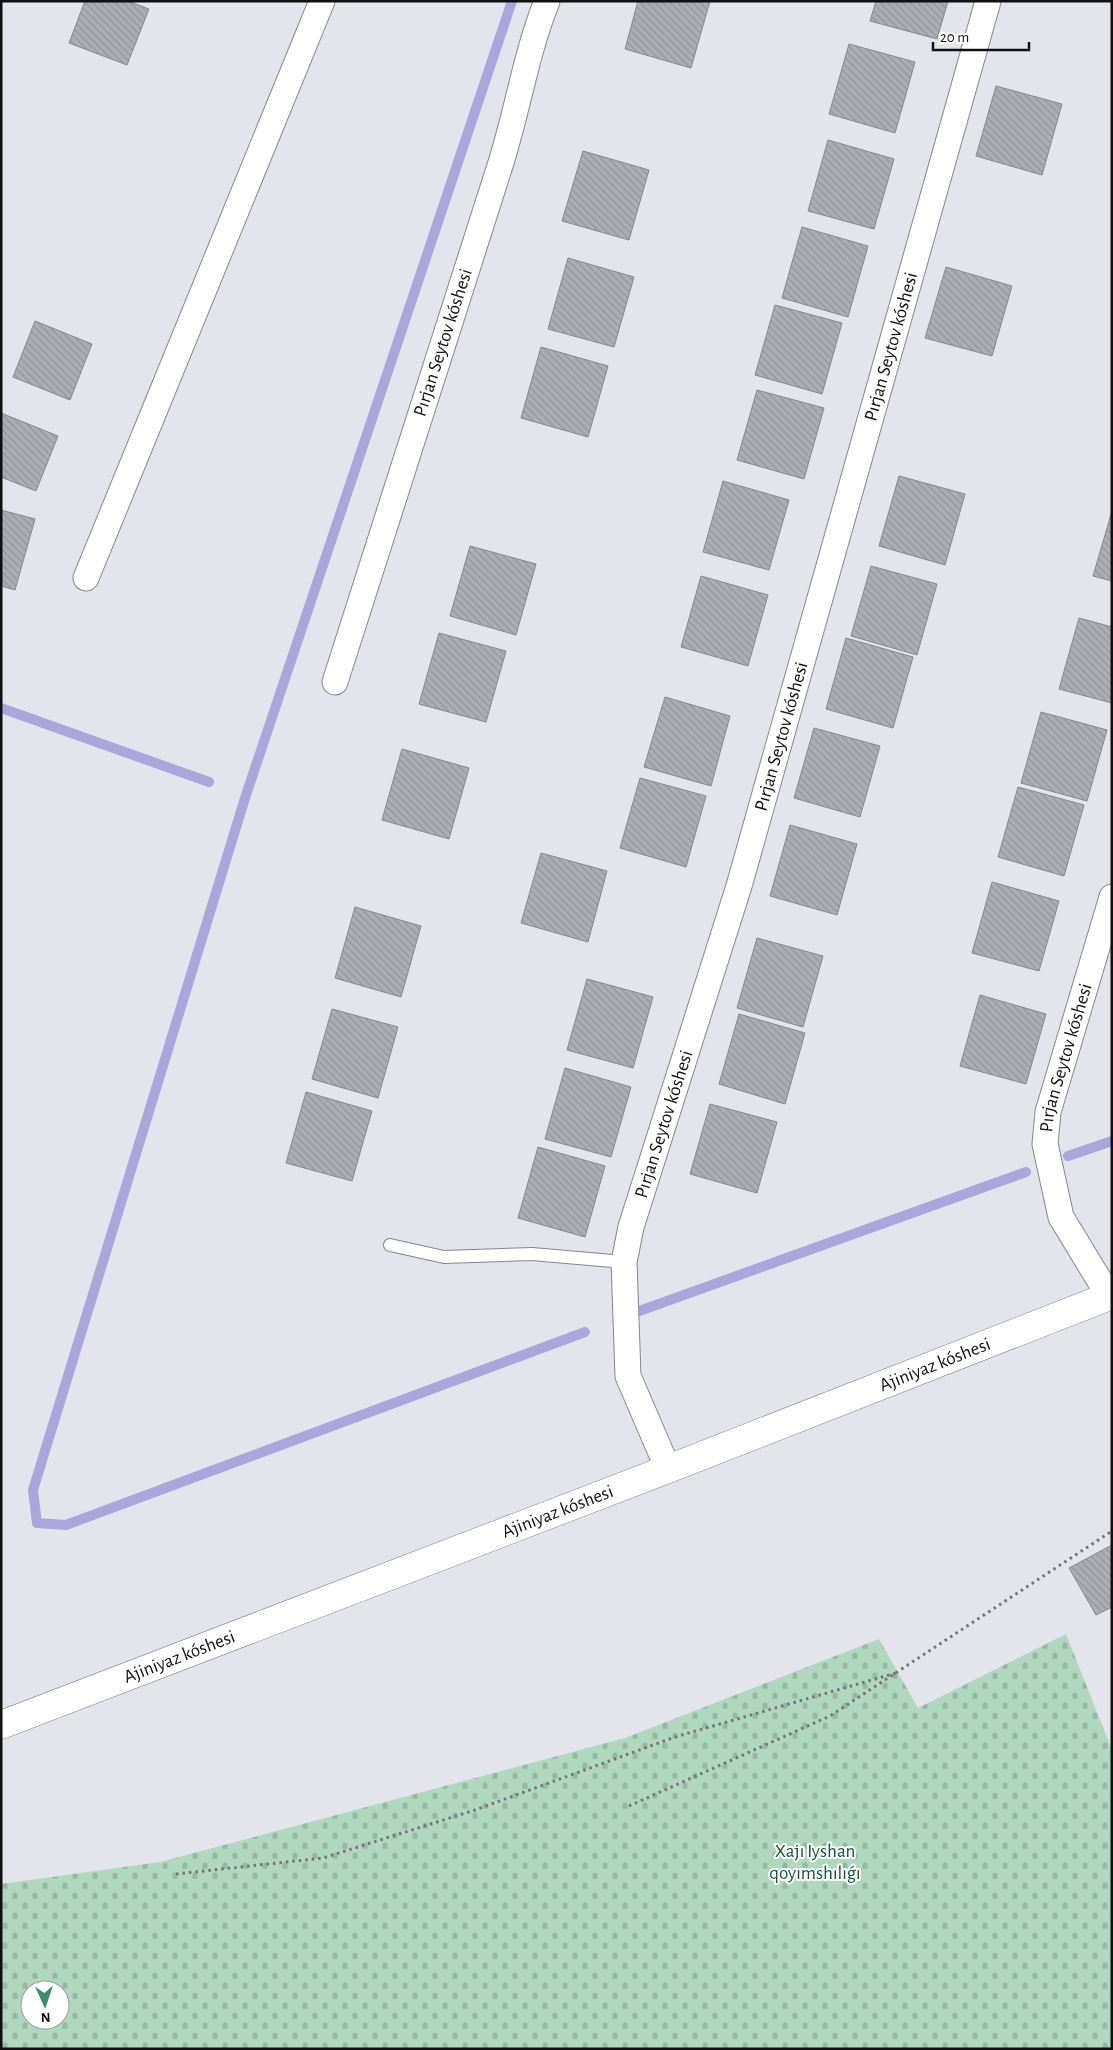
<svg xmlns="http://www.w3.org/2000/svg" width="1113" height="2050" font-family="'Alegreya Sans',sans-serif">
<style>
.cemetery{fill:url(#cemetery-stones);fill-rule:evenodd}
.lines{fill:none;stroke-linecap:round;stroke-linejoin:round}
.stream{stroke:#aaa6db;stroke-width:10}
.building{fill:url(#building-back-hatch);stroke:#86868d}
.lane-casing{stroke:#85858c;stroke-width:14}
.street-casing{stroke:#85858c;stroke-width:27}
.secondary-casing{stroke:#85858c;stroke-width:29}
.path{stroke:#737277;stroke-width:3;stroke-dasharray:2.5 4;stroke-linecap:butt}
.lane{stroke:#fff;stroke-width:12}
.street{stroke:#fff;stroke-width:25}
.secondary{stroke:#fff;stroke-width:28}
.labels{text-anchor:middle;dominant-baseline:central;stroke-width:4;stroke-linejoin:round;paint-order:stroke}
.street-label{font-size:19px;fill:#100f12;stroke:#fff}
.park-label{font-size:19px;fill:#115434;stroke:#fff}
</style>
<defs>
<pattern id="cemetery-stones" width="16" height="16" patternUnits="userSpaceOnUse" patternTransform="scale(1.25)"><rect width="16" height="16" fill="#afd8be"/><path d="M2 7V4a2 2 0 0 1 4 0v3zM10 15v-3a2 2 0 0 1 4 0v3z" fill="#96b8a2"/></pattern>
<pattern id="building-back-hatch" width="6" height="6" patternUnits="userSpaceOnUse" patternTransform="scale(1.25)"><rect width="6" height="6" fill="#adadb4"/><path d="M-1 5l2 2M0 0l6 6M5-1l2 2" fill="none" stroke="#94949a"/></pattern>
</defs>
<rect width="100%" height="100%" fill="#e4e4ec"/>
<path class="cemetery" d="M1066,1634l46,116v299h-1111v-165l159,-22 465,-124 254,-99 39,69zM30,1990h30v30h-30z"/>
<g class="lines">
<g class="stream">
<path d="M512,1l-267,797 -212,692 4,33 29,2 519,-193"/>
<path d="M1,708l208,74"/>
<path d="M1068,1156l44,-15"/>
<path d="M631,1314l395,-142"/>
</g>
</g>
<g class="building">
<path d="M85,1h43l21,8 -22,56 -58,-22z"/>
<path d="M638,1h72l-19,67 -66,-19z"/>
<path d="M876,1h72l-11,38 -67,-18z"/>
<path d="M849,44l66,18 -20,71 -66,-19z"/>
<path d="M996,86l66,18 -20,71 -66,-19z"/>
<path d="M828,140l66,19 -20,70 -66,-18z"/>
<path d="M583,151l66,19 -20,70 -67,-19z"/>
<path d="M802,227l66,19 -20,71 -66,-19z"/>
<path d="M568,258l66,19 -20,70 -66,-18z"/>
<path d="M946,267l66,19 -20,70 -67,-18z"/>
<path d="M775,305l67,18 -20,71 -67,-19z"/>
<path d="M35,321l57,23 -22,56 -57,-23z"/>
<path d="M541,347l67,19 -20,71 -67,-19z"/>
<path d="M757,390l67,18 -20,71 -67,-19z"/>
<path d="M1,413l57,23 -22,55 -35,-14z"/>
<path d="M899,476l66,18 -20,71 -66,-19z"/>
<path d="M723,481l66,19 -20,70 -66,-18z"/>
<path d="M1,510l34,9 -20,71 -14,-4z"/>
<path d="M1112,511v70l-19,-5z"/>
<path d="M470,546l66,18 -20,71 -66,-19z"/>
<path d="M871,566l66,18 -20,71 -66,-19z"/>
<path d="M701,576l67,19 -20,71 -67,-19z"/>
<path d="M1079,618l33,9v76l-53,-14z"/>
<path d="M439,633l67,18 -20,71 -67,-18z"/>
<path d="M846,638l67,19 -20,71 -67,-19z"/>
<path d="M665,697l65,19 -19,70 -67,-19z"/>
<path d="M1041,712l66,18 -20,71 -66,-18z"/>
<path d="M814,728l66,18 -20,71 -66,-19z"/>
<path d="M402,749l67,19 -20,71 -67,-19z"/>
<path d="M640,778l66,18 -20,71 -66,-19z"/>
<path d="M1018,787l66,18 -20,71 -66,-19z"/>
<path d="M790,825l67,19 -20,71 -67,-19z"/>
<path d="M541,853l66,18 -19,71 -67,-19z"/>
<path d="M992,882l67,19 -20,70 -67,-18z"/>
<path d="M355,907l66,19 -20,71 -66,-19z"/>
<path d="M757,938l66,18 -20,71 -66,-19z"/>
<path d="M587,979l66,18 -20,71 -66,-18z"/>
<path d="M980,995l66,19 -20,70 -66,-18z"/>
<path d="M332,1009l66,18 -20,71 -66,-19z"/>
<path d="M739,1014l66,19 -20,71 -66,-20z"/>
<path d="M565,1068l66,19 -20,70 -66,-18z"/>
<path d="M306,1092l66,19 -20,70 -66,-18z"/>
<path d="M710,1104l67,18 -20,71 -67,-19z"/>
<path d="M538,1147l67,19 -20,71 -67,-19z"/>
<path d="M1112,1545v62l-16,8 -27,-47z"/>
</g>
<g class="lines">
<g class="lane-casing">
<path id="lane" d="M390,1245l54,12 88,-3 92,8"/>
</g>
<g class="street-casing">
<g id="street">
<path d="M86,578l236,-577"/>
<path id="s1" d="M335,682c53,-171 108,-341 163,-510 19,-57 27,-116 49,-171"/>
<path id="s2" d="M1109,1296l-48,-79 -16,-73 3,-32 64,-215"/>
<path id="s3" d="M668,1469l-40,-93 -4,-114 7,-35 108,-341 249,-885"/>
</g>
</g>
<g class="secondary-casing">
<g id="secondary">
<path id="s4" d="M1,1725l667,-256 444,-174"/>
</g>
</g>
<g class="path">
<path d="M629,1806l201,-90 282,-185"/>
<path d="M176,1874l147,-16 152,-48 200,-73 221,-64"/>
</g>
<use href="#lane" class="lane"/>
<use href="#street" class="street"/>
<use href="#secondary" class="secondary"/>
</g>
<g class="labels">
<g class="street-label">
<text stroke="none"><textPath href="#s1" startOffset="356">Pırjan Seytov kóshesi</textPath></text>
<text stroke="none"><textPath href="#s3" startOffset="1169">Pırjan Seytov kóshesi</textPath></text>
<text stroke="none"><textPath href="#s3" startOffset="764">Pırjan Seytov kóshesi</textPath></text>
<text stroke="none"><textPath href="#s2" startOffset="256">Pırjan Seytov kóshesi</textPath></text>
<text stroke="none"><textPath href="#s3" startOffset="359">Pırjan Seytov kóshesi</textPath></text>
<text stroke="none"><textPath href="#s4" startOffset="1001">Ajiniyaz kóshesi</textPath></text>
<text stroke="none"><textPath href="#s4" startOffset="596">Ajiniyaz kóshesi</textPath></text>
<text stroke="none"><textPath href="#s4" startOffset="191">Ajiniyaz kóshesi</textPath></text>
</g>
<g class="park-label">
<text x="815" y="1851">Xajı Iyshan<tspan x="815" dy="22">qoyımshılıǵı</tspan></text>
</g>
</g>
<rect width="1113" height="2050" fill="none" stroke="#100f12" stroke-width="5"/>
<g transform="translate(45 2005) rotate(177)"><circle r="24" fill="#ffffff" stroke="#9f9fa0"/>
<path d="M0-4L9 19L0 12L-9 19Z" fill="#3a9063"/>
<text y="-8" font-size="14" font-weight="bold" text-anchor="middle" fill="#100f12">N</text>
</g>
<path d="M933 42v8h96v-8" fill="none" stroke="#100f12" stroke-width="2.5"/>
<text x="940" y="42" font-size="15" fill="#100f12" stroke="#ffffff" stroke-width="4" paint-order="stroke">20 m</text>
</svg>
